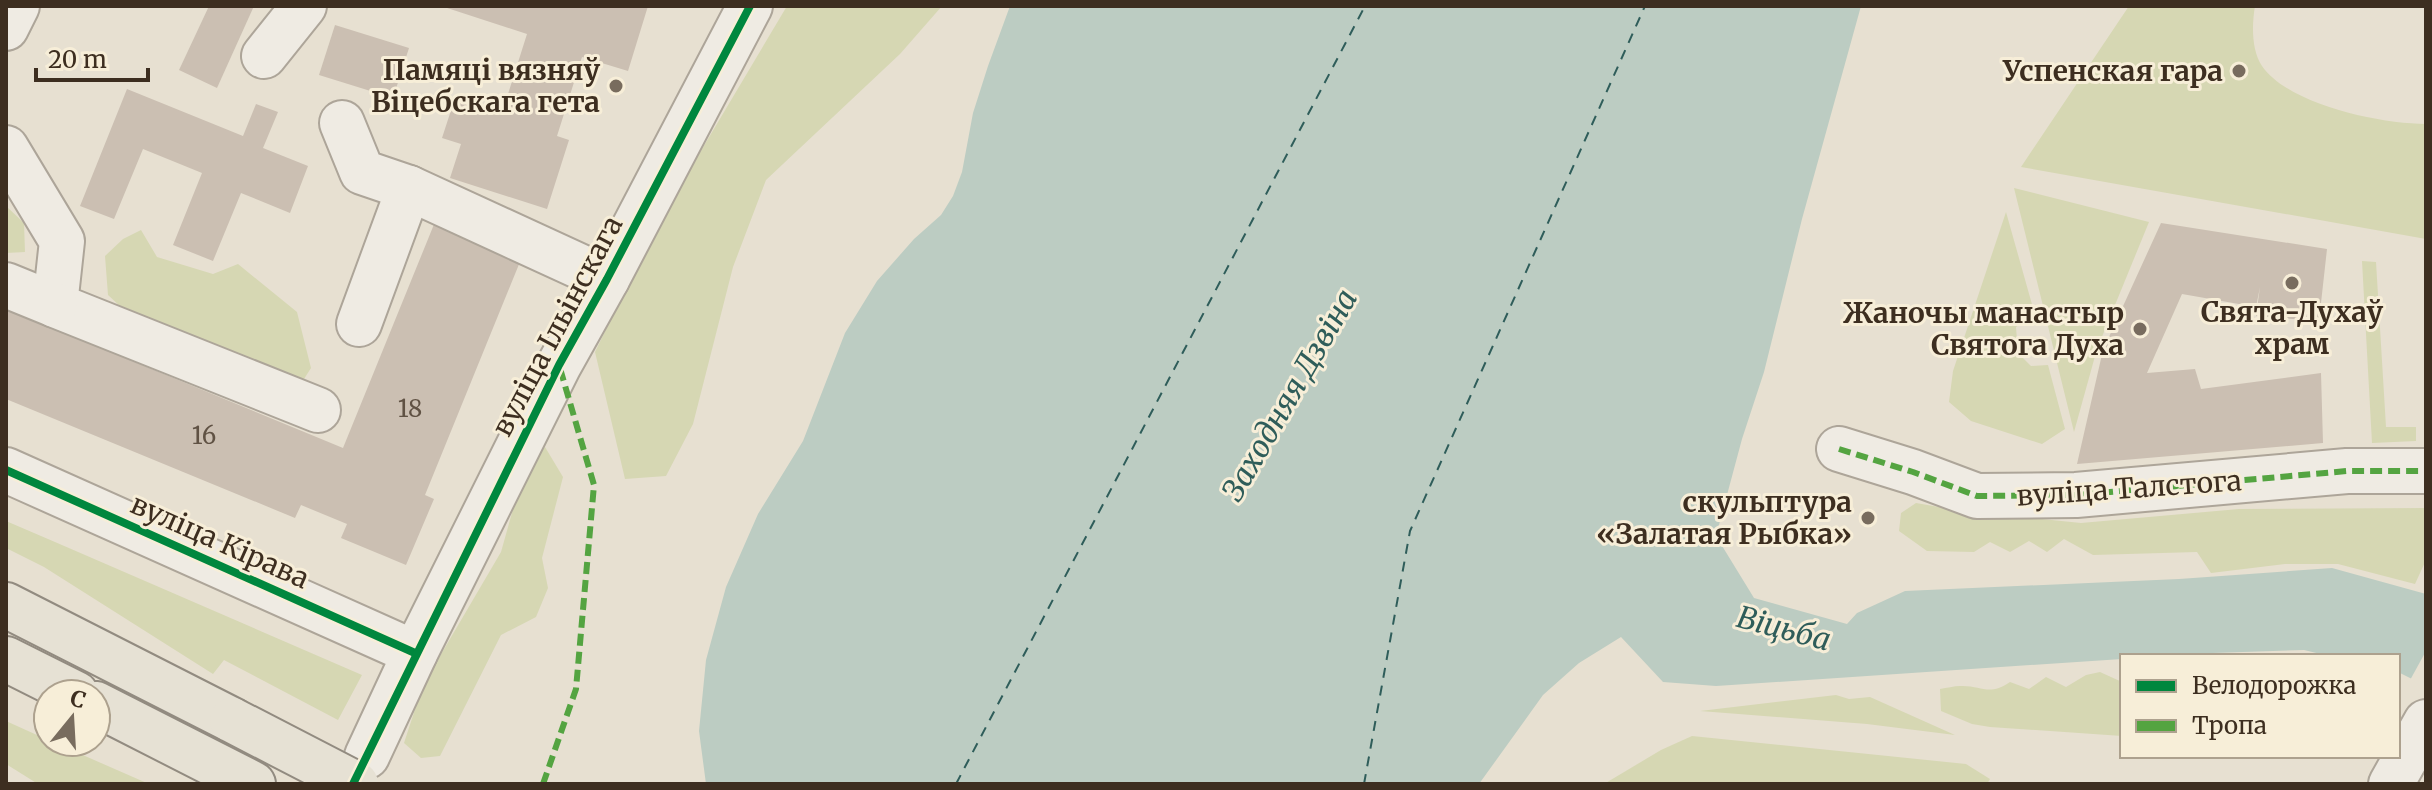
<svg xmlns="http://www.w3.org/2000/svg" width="2432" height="790" font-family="Merriweather,serif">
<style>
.green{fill:#d6d7b3}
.water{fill:#bcccc2}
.pier{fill:#e7e0d1}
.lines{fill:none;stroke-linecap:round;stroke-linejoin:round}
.ferry{stroke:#2f5d5a;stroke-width:2;stroke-dasharray:10 8;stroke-linecap:butt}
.building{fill:#cbbfb2}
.minor-casing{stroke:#ada599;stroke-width:48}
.major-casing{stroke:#928b80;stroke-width:48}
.minor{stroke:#efebe3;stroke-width:44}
.major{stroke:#e6e1d4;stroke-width:44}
.major-bridge-casing{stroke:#928b80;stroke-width:48;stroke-linecap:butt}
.major-bridge{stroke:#e6e1d4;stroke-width:44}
.quiet{stroke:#54a441;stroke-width:6;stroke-dasharray:12 6;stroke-linecap:butt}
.cycleway-casing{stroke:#f7eed8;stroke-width:13}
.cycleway{stroke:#00873e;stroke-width:8}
.poi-dot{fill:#786c5e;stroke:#f7eed8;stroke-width:3}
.labels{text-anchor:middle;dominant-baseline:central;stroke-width:6;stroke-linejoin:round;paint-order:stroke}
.number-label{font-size:24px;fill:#605244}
.poi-label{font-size:28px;font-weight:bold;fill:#3d2e20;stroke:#f7eed8;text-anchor:end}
.street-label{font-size:28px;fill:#3d2e20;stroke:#f7eed8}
.water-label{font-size:30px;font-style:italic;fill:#2f5d5a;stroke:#f7eed8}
</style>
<rect width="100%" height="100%" fill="#e7e0d1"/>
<g class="green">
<path d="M787,6h155l-42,48 -134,126 -33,87 -40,157 -27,52 -41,3 -30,-127 63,-129z"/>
<path d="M2129,6h126c-3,18 -4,43 7,60 27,39 119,58 164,58v115l-405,-72z"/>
<path d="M2014,188l135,34 -52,127 -23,83z"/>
<path d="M6,206l18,17 1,29 -19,1z"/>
<path d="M2006,212l29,103 -19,12 2,26 13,13 17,-1 17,64 -23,15 -71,-23 -22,-19 4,-31z"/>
<path d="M141,230l16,27 56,17 25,-10 59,48 14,56 -14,22 -160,-68 -29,-27 -3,-39 18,-17z"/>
<path d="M2362,261l14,1 10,165h30v14l-44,2z"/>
<path d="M545,447l18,30 -21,81 6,30 -12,29 -35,18 -61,121 -19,2 -17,-15 19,-58 78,-133 23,-82z"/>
<path d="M1916,503l46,8 119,12 158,-14 187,-1v52l-11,24 -77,-20h-53l-74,9 -14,-21 -104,3 -29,-16 -17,13 -18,-11 -19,11 -20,-10 -16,10 -47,-1 -28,-20 2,-18z"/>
<path d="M6,521l49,21 307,133 -24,45 -114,-60 -11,14 -169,-107 -38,-19z"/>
<path d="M2100,672l22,10v54l-132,-9 -18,-3 -31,-13 -1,-22c7,-1 14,-3 20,-3 22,-1 28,11 50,-4l19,7 17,-12 20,10 20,-12z"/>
<path d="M1836,695l13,4 21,-2 85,38 -88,-11 -167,-13z"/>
<path d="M6,721l42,19v2h5l96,42h-111l-32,-20z"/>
<path d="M1692,736l274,28 24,15 -3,5h-383l57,-34z"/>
</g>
<path class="water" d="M1010,6h851l-59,213 -38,153 -22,67 -26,97 38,62 93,26 10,-11 48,-22 274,-12 153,-11 94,26v92l-28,-14v-16h-69l-25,-6 -182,6v3l-406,27 -53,-4 -42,-45 -42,26 -36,32 -64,89h-773l-7,-53 7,-71 20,-73 32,-73 45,-73 42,-108 32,-52 37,-42 27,-24 12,-19 9,-24 11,-59 15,-47z"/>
<path class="pier" d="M2426,651v39l-17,-8z"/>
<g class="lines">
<g class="ferry">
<path d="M956,784l409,-778"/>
<path d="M1364,784l46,-253 235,-525"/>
</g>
</g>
<g class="building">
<path d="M209,6h45l-37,82 -38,-18z"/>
<path d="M441,6h207l-20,65 -46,-14 -25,79 12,4 -22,69 -97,-31 11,-34 -19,-6 13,-40 47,15 25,-79z"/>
<path d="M335,25l74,23 -16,50 -74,-23z"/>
<path d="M127,89l116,47 13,-32 22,8 -15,36 45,18 -18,47 -49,-20 -28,68 -40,-16 29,-72 -59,-24 -29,70 -34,-13z"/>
<path d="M437,217l87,35 -99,243 9,4 -28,66 -65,-27 6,-14 -46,-19 -6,13 -289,-119v-90l337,139z"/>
<path d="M2161,223l166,26 -8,72 -63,-5 4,-29 -4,20 -74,-13 -35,79 48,-4 6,20 120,-16 2,70 -246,21 26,-114z"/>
</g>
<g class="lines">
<g class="minor-casing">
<g id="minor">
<path d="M6,28l11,-22"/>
<path d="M264,56l40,-50"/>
<path d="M342,123l20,49 47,16 198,91"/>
<path d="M6,148l56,93 -7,64 263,105"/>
<path d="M6,285l49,20"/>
<path d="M359,324l50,-136"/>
<path d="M1839,449l74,23 64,24 99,-1 271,-24h79"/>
<path d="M6,470l409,183"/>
<path d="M367,756l48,-103 144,-288 48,-86 143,-273"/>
<path d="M2391,784l35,-62"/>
</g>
</g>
<g class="major-casing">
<g id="major">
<path d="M6,605l226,115"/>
<path d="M6,659l70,35"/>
<path d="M96,704l157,80"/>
</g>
</g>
<use href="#minor" class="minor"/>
<use href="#major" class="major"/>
<g class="major-bridge-casing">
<path id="major-bridge" d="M232,720l124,64"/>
</g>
<use href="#major-bridge" class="major-bridge"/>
<g class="quiet">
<path d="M1839,449l74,23 64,24 99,-1 271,-24h79"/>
<path d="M543,784l33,-95 18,-204 -35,-120"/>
</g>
<g class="cycleway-casing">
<g id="cycleway">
<path d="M6,470l409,183"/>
<path d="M353,784l206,-419 48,-86 143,-273"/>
</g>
</g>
<use href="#cycleway" class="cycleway"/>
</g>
<g class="poi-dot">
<circle cx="2239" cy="71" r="8"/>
<circle cx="616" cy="86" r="8"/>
<circle cx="2292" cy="283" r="8"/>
<circle cx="2140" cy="329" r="8"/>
<circle cx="1868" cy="518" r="8"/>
</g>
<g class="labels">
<g class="number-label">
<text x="410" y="408">18</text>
<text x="204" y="435">16</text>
</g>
<g class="poi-label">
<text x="600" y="70">Памяці вязняў<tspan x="600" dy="32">Віцебскага гета</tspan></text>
<text x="2223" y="71">Успенская гара</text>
<text x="2292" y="312" text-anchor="middle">Свята-Духаў<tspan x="2292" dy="32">храм</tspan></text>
<text x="2124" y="313">Жаночы манастыр<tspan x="2124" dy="32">Святога Духа</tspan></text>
<text x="1852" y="502">скульптура<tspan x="1852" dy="32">«Залатая Рыбка»</tspan></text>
</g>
<g class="street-label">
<text transform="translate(557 326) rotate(-62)">вуліца Ільінскага</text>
<text transform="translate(2129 488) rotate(-4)">вуліца Талстога</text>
<text transform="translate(220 541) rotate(24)">вуліца Кірава</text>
</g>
<g class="water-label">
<text transform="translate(1289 395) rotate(-60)">Заходняя Дзвіна</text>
<text transform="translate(1784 628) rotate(15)">Віцьба</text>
</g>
</g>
<rect width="2432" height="790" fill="none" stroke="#3d2e20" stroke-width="16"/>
<rect x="2120" y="654" width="280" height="104" fill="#f7eed8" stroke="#ada18e" stroke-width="2"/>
<rect x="2136" y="680" width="40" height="12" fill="#00873e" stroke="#ada18e" stroke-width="2"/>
<text x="2192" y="694" font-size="24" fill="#3d2e20">Велодорожка</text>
<rect x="2136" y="720" width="40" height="12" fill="#54a441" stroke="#ada18e" stroke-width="2"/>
<text x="2192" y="734" font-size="24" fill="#3d2e20">Тропа</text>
<g transform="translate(72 718) rotate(18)"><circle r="38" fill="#f7eed8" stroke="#ada18e" stroke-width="2"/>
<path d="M0-6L14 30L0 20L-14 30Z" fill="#786c5e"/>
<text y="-12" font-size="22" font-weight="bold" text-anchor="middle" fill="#3d2e20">С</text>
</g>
<path d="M36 68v12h112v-12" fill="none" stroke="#3d2e20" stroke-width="4"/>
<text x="48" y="68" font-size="24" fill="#3d2e20" stroke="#f7eed8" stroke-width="6" paint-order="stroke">20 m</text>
</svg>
